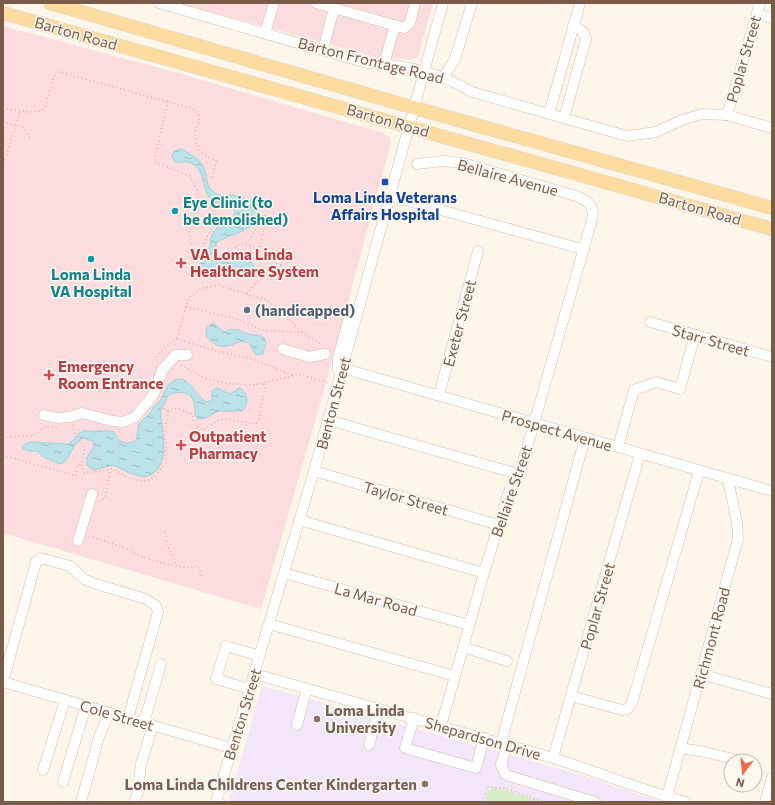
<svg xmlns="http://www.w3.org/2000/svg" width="775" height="805" font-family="Commissioner,sans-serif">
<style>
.education{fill:#f3e5fa}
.medical{fill:#fcdcdf}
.pitch{fill:#d6edc6}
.water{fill:url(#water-ripples);stroke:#a1d2db}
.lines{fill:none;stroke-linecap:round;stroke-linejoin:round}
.minor-casing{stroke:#d3bfb0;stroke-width:11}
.major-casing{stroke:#dcd4d0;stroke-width:14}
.path{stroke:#dab7a1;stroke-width:1.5;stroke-dasharray:1 3;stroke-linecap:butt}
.minor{stroke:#fff;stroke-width:10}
.major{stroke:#fedb9f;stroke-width:13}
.transit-dot{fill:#1a4fb4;stroke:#fff9f0;stroke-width:1.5}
.culture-dot{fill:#0f9aa8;stroke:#fff9f0;stroke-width:1.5}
.health-dot{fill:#e0444e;stroke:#fff9f0;stroke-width:1.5}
.service-dot{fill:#5c6f8a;stroke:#fff9f0;stroke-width:1.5}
.education-dot{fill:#8d6e63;stroke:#fff9f0;stroke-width:1.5}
.labels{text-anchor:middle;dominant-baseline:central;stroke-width:3;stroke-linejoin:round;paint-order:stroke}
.street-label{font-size:15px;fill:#7a5b4a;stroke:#fff9f0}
.transit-label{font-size:15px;font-weight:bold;fill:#164399;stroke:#fff9f0}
.culture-label{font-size:15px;font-weight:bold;fill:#0d838f;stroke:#fff9f0;text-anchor:start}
.health-label{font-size:15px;font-weight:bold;fill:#be3a42;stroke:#fff9f0;text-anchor:start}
.service-label{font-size:15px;font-weight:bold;fill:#4e5e75;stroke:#fff9f0;text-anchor:start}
.education-label{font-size:15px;font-weight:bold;fill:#785e54;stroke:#fff9f0;text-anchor:start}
</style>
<defs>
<pattern id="water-ripples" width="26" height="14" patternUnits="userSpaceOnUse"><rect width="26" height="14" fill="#bce2e9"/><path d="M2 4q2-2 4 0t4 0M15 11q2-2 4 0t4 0" fill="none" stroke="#9ebabf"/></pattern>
</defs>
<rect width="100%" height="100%" fill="#fdf6e9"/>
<path class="education" d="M262,686l326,91 72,25h-431z"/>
<g class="medical">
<path d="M178,3h255l-15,54 -7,2 -32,-1z"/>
<path d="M3,26l164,44 216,63 6,4 2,5 -65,241 -65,226 -258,-76z"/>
</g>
<path class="pitch" d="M495,787l48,15h-58l3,-11z"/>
<g class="water">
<path d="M181,149c7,4 18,9 22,17 5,9 2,22 12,27 6,4 11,1 18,2 8,2 16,5 23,8l3,5c-2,4 -3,11 -5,15 -5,8 -29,13 -38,20v6l-6,7 -9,-1 9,-8c1,-19 7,-19 22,-27l3,-8 -7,-8c-32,1 -17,-29 -35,-40 -4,-3 -13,-2 -18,-2l-3,-5 2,-6z"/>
<path d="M234,253c12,0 15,4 20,13l-4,10 -10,2 -17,-6 -22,4 -5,-8 7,-8 20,1z"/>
<path d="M213,323l11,9c11,-5 14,-2 24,2 9,3 15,-3 18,9l-3,11 -7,1c-3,-4 -4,-11 -10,-13 -10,-3 -21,12 -35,-1 -3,-3 -4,-4 -5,-8 0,-5 2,-7 7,-10z"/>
<path d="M182,379c10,5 15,16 24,23l6,-2v-9l5,-3 13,6 9,-6c10,5 10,16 3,23h-24l-12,7 -8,1 -3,-4c1,-19 -6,-26 -26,-21 -2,5 -6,11 -8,17 -1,3 0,9 1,12 1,17 6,34 -6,48 -12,13 -31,-1 -43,-6l-20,5 -6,-5v-8l7,-11 -1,-5 -10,-3 -8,7 -10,17 -6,2 -17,-8 -4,-5h-10l-5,-2 -1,-3 8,-4 39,2 13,-13h31c7,12 11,14 23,10l3,-17 12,-12 2,-5 7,-6 9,-17 5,-4z"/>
</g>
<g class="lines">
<g class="minor-casing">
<g id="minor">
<path d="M159,3l208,60c38,2 72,9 105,29l155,44 29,-4 26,-12 20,-6 25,1 45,13"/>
<path d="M316,3l88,25 6,-5 5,-20"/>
<path d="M757,14l15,4"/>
<path d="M265,33l9,-30"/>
<path d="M323,50l11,-42"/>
<path d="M384,64l11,-39"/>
<path d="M443,78l12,-19 17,-56"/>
<path d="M549,114l31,-111"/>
<path d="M727,115l33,-112"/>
<path d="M564,118l22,-79 -3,-7 -10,-7"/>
<path d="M417,164l26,-3 20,2 113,33c11,4 17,8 17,20l-72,253 -11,19 -26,85 -43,153"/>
<path d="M390,196l192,53"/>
<path d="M650,322l122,35"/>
<path d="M283,349l26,8 16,-3"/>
<path d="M342,368l430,123"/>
<path d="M338,370v-12l12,-44"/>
<path d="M439,395l39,-144"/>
<path d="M44,415l13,3 13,-1 12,-4 30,8 11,1 12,-5 19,-23 8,-24 14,-15h11"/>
<path d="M328,420l190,54"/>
<path d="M618,447l16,-57 22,-8 24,7 15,-54"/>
<path d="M314,471l185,54"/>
<path d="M299,520l185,53"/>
<path d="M78,541l14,-47"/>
<path d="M284,573l185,52"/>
<path d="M269,624l186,52"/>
<path d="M463,647l44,14"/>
<path d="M255,674l298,84c45,14 88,32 133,44"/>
<path d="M701,674l71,20"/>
<path d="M3,682l33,-120 4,-4 30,8 14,13 12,5 50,15 10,7 2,6 -30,106"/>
<path d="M3,682l228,66"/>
<path d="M250,689l-34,-10 10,-33 34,10"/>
<path d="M571,696l51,14 6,-1 4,-6 67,-232"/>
<path d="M414,718l-9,30 71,20 8,-30"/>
<path d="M144,723l17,-59"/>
<path d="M297,725l10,-37"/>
<path d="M501,743l84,-305"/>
<path d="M369,745l10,-36"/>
<path d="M507,745l-6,20 5,10 89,27"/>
<path d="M680,748l25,4 36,9"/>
<path d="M553,758l87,-304"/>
<path d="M43,770l22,-70"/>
<path d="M63,782l23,-76"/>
<path d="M667,797l71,-258 -1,-16 -9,-44"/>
<path d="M81,802l18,-65 10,-24"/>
<path d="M134,802l4,-10 3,-28 12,-39"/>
<path d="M216,802l98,-331 129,-468"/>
<path d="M765,802l7,-25"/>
</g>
</g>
<g class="major-casing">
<g id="major">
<path d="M50,3l365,105 357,100"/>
<path d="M3,13l769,216"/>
</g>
</g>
<g class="path">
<path d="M168,101l-14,61 36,14 7,14 2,9 -10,33 5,24c9,1 20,3 28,-1 19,-8 13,-16 37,-6"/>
<path d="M3,109c14,-1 27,7 41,0l12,-38 135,37c3,2 8,4 8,9 1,3 -2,8 -3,12 -3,17 5,26 20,32l-4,18"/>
<path d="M3,122l20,5 7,11"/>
<path d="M3,167l17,-56"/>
<path d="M246,243c10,-8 10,-23 19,-29l1,7 -9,37 25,7"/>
<path d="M194,256l5,-3 17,-33c-2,-11 -9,-17 -17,-22"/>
<path d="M247,294l11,-13 24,-16"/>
<path d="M186,307l48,11 31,13 37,1 20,13"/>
<path d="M177,339l36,11 39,9 41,16"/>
<path d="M156,357l7,-8 14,-11 12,-41 11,-8 18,-4 48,15 12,8 24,24"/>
<path d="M181,365l26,14 16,4 31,2 45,-11 29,9"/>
<path d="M139,385l5,6"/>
<path d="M158,403l11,9"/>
<path d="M73,425l2,10 10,13 -4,17 3,8 29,-4 17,10 11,2 8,-1 7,-5 9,-12 1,-18 -2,-14 5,-19 2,-3h8l13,5 2,10 9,6 16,-10 6,-1 31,5 3,-6 6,-30 -2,-5"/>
<path d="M3,439c16,-7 27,4 41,-12l15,1"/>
<path d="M3,455l73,21 1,-9 4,-4"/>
<path d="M99,501l6,-3 5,-28"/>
<path d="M165,532l3,14 9,20"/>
<path d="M89,536l37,12 17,9 23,7 21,4 11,-2 4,11"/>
<path d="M483,802l4,-15 18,1 39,14"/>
</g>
<use href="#minor" class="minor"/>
<use href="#major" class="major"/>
</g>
<rect class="transit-dot" x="381" y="178" width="8" height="8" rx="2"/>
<g class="culture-dot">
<circle cx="175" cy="211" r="4"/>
<circle cx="91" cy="259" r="4"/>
</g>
<g class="health-dot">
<path d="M179 257h4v4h4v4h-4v4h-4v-4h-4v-4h4z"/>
<path d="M47 369h4v4h4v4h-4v4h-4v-4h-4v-4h4z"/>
<path d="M179 439h4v4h4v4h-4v4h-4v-4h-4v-4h4z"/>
</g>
<circle class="service-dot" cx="247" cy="310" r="4"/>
<g class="education-dot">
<circle cx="317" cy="719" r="4"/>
<circle cx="425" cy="784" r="4"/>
</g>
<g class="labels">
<g class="street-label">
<text transform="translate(76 33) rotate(16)">Barton Road</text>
<text transform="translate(743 59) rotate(-74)">Poplar Street</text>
<text transform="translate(371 60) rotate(14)">Barton Frontage Road</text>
<text transform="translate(388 120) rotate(16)">Barton Road</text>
<text transform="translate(508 177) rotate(15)">Bellaire Avenue</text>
<text transform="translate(700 208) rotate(16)">Barton Road</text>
<text transform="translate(459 323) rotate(-75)">Exeter Street</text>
<text transform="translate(711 340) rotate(16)">Starr Street</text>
<text transform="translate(333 403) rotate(-75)">Benton Street</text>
<text transform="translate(557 430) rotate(16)">Prospect Avenue</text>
<text transform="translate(511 491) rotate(-71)">Bellaire Street</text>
<text transform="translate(406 498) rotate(16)">Taylor Street</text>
<text transform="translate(376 599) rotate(16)">La Mar Road</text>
<text transform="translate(597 606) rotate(-74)">Poplar Street</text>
<text transform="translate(711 638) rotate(-75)">Richmont Road</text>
<text transform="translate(242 714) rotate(-73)">Benton Street</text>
<text transform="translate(117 715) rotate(16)">Cole Street</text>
<text transform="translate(483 738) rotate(16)">Shepardson Drive</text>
</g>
<g class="transit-label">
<text x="385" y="197">Loma Linda Veterans<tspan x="385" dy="17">Affairs Hospital</tspan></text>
</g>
<g class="culture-label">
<text x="183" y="202">Eye Clinic (to<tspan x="183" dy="17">be demolished)</tspan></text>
<text x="91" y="274" text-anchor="middle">Loma Linda<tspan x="91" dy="17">VA Hospital</tspan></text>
</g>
<g class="health-label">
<text x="190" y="254">VA Loma Linda<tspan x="190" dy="17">Healthcare System</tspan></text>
<text x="58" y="366">Emergency<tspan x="58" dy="17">Room Entrance</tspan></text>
<text x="189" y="436">Outpatient<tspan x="189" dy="17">Pharmacy</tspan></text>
</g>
<g class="service-label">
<text x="255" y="310">(handicapped)</text>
</g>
<g class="education-label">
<text x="325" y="710">Loma Linda<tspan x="325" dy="17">University</tspan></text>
<text x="417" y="784" text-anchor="end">Loma Linda Childrens Center Kindergarten</text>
</g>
</g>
<rect width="775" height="805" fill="none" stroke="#7a5b4a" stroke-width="8"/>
<g transform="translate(743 773) rotate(196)"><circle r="19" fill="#fff9f0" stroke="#cabaae"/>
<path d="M0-3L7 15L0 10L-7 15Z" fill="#ec6e49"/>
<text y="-6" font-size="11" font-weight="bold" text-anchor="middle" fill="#7a5b4a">N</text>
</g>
</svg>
